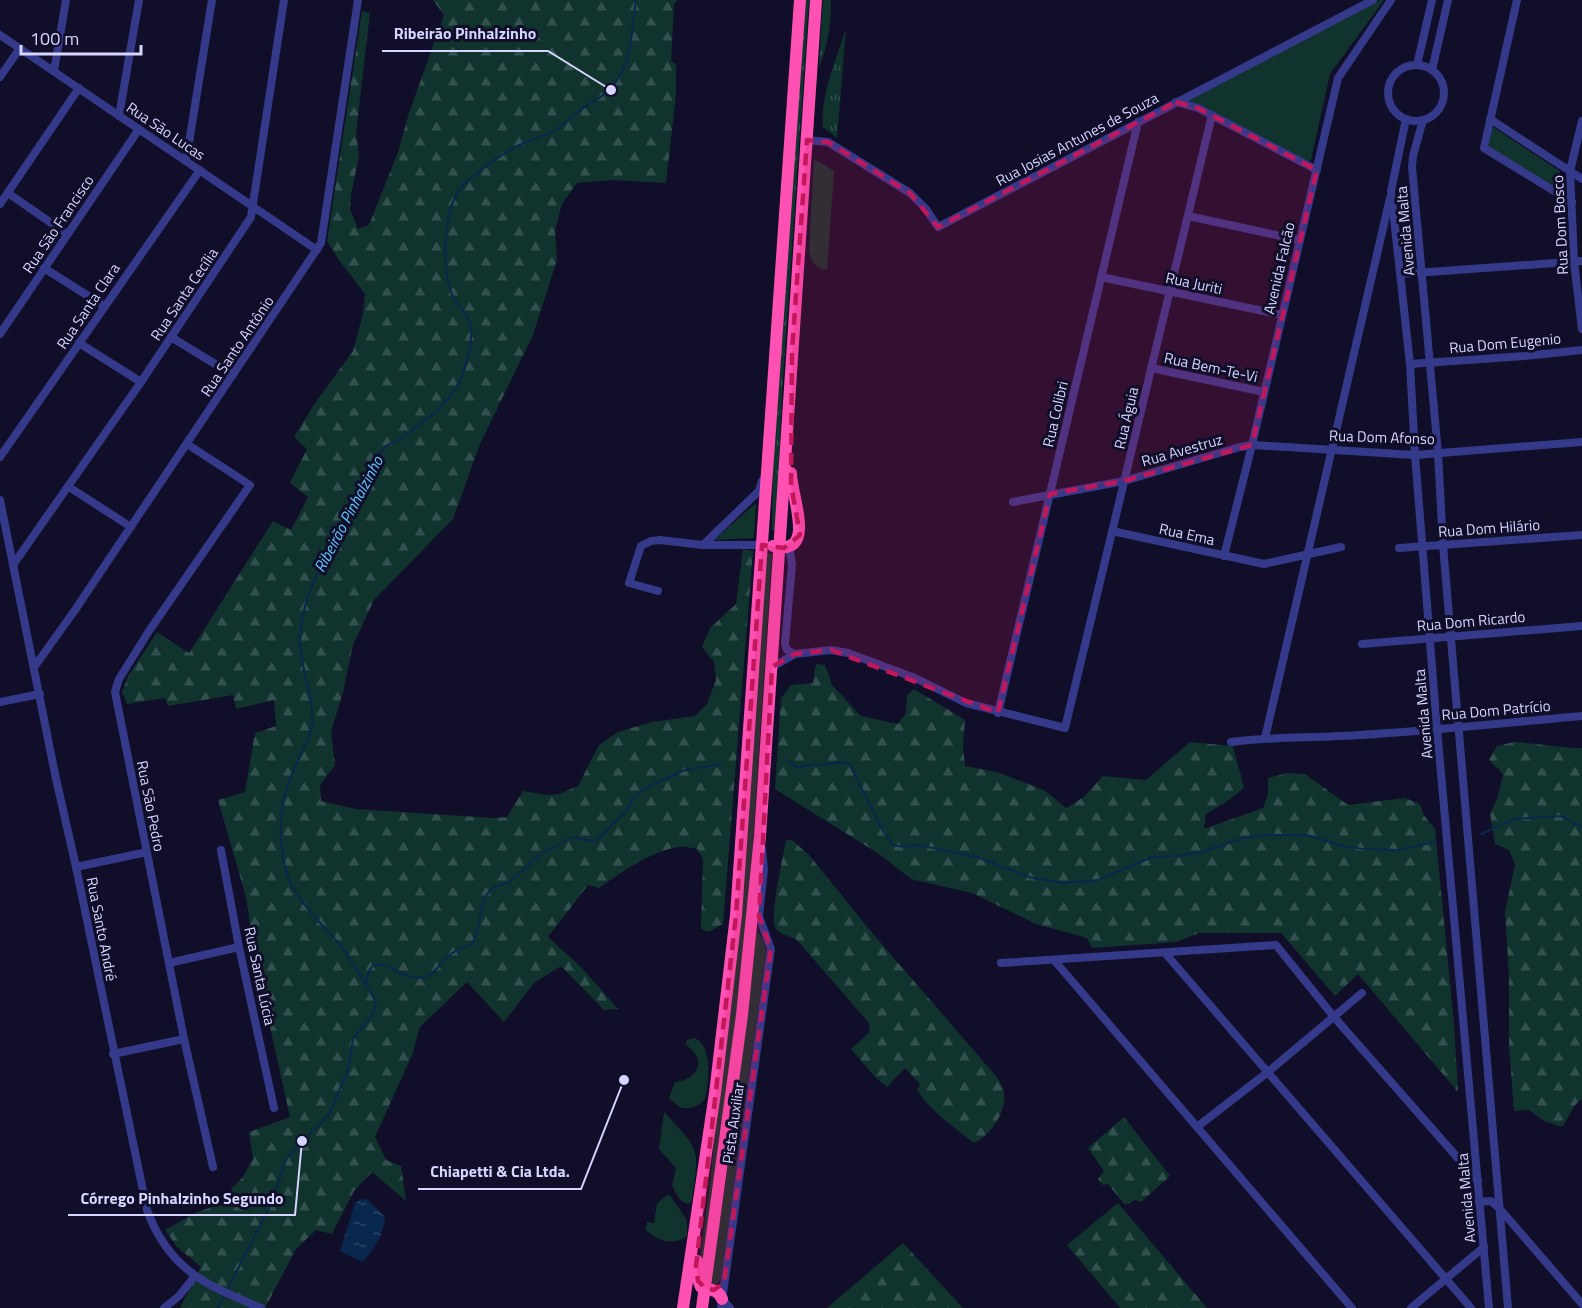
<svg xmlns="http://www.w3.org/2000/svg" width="1582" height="1308" font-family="'Titillium Web',sans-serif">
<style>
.green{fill:#10332e}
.forest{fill:url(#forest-firs)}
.park{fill:url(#park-tufts)}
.water{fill:url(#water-ripples)}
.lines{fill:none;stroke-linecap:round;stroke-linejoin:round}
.stream{stroke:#08274c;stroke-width:2}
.minor{stroke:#35398a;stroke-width:8}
.highway{stroke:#ff50b3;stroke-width:12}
.marked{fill:#c2185b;fill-opacity:0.2;stroke:#c2185b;stroke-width:4.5;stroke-dasharray:12 8;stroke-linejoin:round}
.labels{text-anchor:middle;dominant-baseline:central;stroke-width:6;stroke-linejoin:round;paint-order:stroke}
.street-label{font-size:15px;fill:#d6d5ff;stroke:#100e28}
.water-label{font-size:16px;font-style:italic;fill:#63c4ff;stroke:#100e28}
.leader{fill:none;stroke:#d6d5ff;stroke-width:2}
.callout-dot{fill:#d6d5ff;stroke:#100e28;stroke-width:2}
.callout-label{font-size:16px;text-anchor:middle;font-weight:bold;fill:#d6d5ff;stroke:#100e28;stroke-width:6;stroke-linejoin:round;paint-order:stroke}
</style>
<defs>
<pattern id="forest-firs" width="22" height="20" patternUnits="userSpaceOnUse" patternTransform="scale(1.5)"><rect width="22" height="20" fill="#10332e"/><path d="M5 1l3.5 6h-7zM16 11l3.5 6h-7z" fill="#32504d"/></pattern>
<pattern id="park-tufts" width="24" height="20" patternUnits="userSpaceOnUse" patternTransform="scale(1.5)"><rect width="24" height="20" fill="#10332e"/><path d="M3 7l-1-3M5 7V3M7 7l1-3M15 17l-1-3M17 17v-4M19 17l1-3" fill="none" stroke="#32504d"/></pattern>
<pattern id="water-ripples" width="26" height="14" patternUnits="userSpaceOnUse" patternTransform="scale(1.5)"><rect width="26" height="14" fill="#08274c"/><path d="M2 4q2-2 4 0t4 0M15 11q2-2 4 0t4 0" fill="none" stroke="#2b4567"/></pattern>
</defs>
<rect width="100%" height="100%" fill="#100e28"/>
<g class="green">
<path d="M1380,0h4l-54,74 -19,86 -3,2 -110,-58 -12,-3z"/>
<path d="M1493,127l67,44v22l-72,-46z"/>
<path d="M814,159l20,12 -7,99c-12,-2 -17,-9 -18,-20z"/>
<path d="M756,503l-2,35 -40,2z"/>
<path d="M769,553l3,2 -26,392 -45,326 -2,-7 12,-90 55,-622z"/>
<path d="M757,930l7,12 2,10 -45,326 -2,4 -5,3 -4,-4 15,-93z"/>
<path d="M694,1038c18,5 16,45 11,60 -3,7 -17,13 -25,9 -4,-2 -7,-6 -11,-9l6,-16c14,-1 29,-12 21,-27 -2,-4 -7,-7 -10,-11l1,-4z"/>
<path d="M664,1112c36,39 36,35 28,88l-3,4c-10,-1 -13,-11 -17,-19l4,-17 -17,-19z"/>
<path d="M669,1194l18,26v16c-13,11 -31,4 -41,-6l1,-8 7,1 3,-20z"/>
</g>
<g class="forest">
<path d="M433,0h244l-3,4 -3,57 5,3v30l-10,89 -52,-3 -37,3 -15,21 -7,26 2,30 -24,75 -53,109 -27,75 -79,81 -21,45 -10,47 -12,40 4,33 -15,20 1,16 35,8 137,9 14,-1 16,-26 23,4 13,-1 19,-8 21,-41 19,-13 34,-10 43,-6 12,-12 9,-24 -2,-18 -12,-15 8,-19 26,-24 7,-55 10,2 -30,373 -14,8 -8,-3 2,-70 -6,-10c-6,-1 -13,-3 -19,-2 -28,5 -56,25 -79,41l-11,-3 -40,52 33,30 37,42 -14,1 -43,-44 -27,17 -30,39 -37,-40 -47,45 -8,28 -37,82 11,23 15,6 5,35 -34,-29 -18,19 -22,43 -16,-4 -20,19 -31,59h-85l21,-41 -24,-20 -12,-17 30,-17 28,-10 9,-15 10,-10 11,-19 -4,-27 41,-15 -34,-153 -10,-67 -28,-97 27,-8 10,-59 21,-7 -2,-26 -38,9 -3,-14 -65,11 -3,-8 -38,6 -5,-12 6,-16 29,-44 32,21 84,-132 18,9 17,-33 -18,-14 17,-34 -13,-12 21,-34 38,-52 10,-38 2,-19 -26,-34 -12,-19 35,-230 8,2 -14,120 3,23 -8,39 -1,14 8,20 11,-4 29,-73 11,-39 35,-98z"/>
<path d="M816,664l9,1 7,20 29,31 37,8 8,-11 1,-18 7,-6 51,31 -2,25 2,21 32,6 47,18 22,18 18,-11 19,-21 43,4 44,-38 43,4 11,42 -18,14 -20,12 -2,15 59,-21 5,-14v-16l19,-5 18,1 43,31 57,-7 15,6 3,10 12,15 19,195 4,68 -100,-118 -23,22 -54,-63h-82l-22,9 -85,6 -5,-10 -51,-14 -64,-31 -61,-14 -32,-25 -104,-65 6,-91 10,-13 22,-2z"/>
<path d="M1514,742c24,1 45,6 68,6v351c-9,5 -13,19 -20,28l-18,-6 -15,-11 -15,1 -5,-64v-69l-4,-67 10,-46 -6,-15 -14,-6 -5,-30 8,-18 5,-22 -14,-14 8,-14z"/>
<path d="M786,840h6l17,15 64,79 123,142c3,5 7,10 8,17 3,19 -14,43 -30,50 -20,-16 -43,-31 -57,-53l3,-6 -15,-16 -18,19 -12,-10 -24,-28 19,-17 -1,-9 -73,-84c-7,-3 -18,-5 -21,-12 -5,-16 8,-68 11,-87z"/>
<path d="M1124,1117l46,59 -29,26 -6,-2 -10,5 -17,-21 -6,1 -4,-6 6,-8 -16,-23z"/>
<path d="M1118,1203l89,105h-87l-53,-63z"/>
<path d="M903,1243l60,65h-136z"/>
</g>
<g class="park">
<path d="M801,0h8l-27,393 -6,141 -4,-5 2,-137z"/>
<path d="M823,0h8c0,25 -3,44 -12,67z"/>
<path d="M846,28l-9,110 -14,-11c-3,-33 14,-68 23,-99z"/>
</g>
<path class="water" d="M361,1199l7,1 17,17c-1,15 -11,35 -23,45l-22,-11 15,-48z"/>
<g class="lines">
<g class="stream">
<path d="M786,760l11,7 47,-5 6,3 33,66 10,14 12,2 13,-2 59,12 55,21 32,5 34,-3 54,-23 25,-1 24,-4 43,-14 21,-3h42l36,11 20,3 34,1 38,-8"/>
<path d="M1481,834l33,-15 48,-3 20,12"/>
<path d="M366,984l3,-13 4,-6c17,-3 20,7 35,11 26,8 28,-11 43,-22 6,-5 15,-7 22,-11l5,-14 6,-31 8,-10 15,-5 16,-12 12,-13 37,-21 20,4 5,-1 31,-31 5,-12 16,-11 36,-16 37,-6"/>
<path d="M218,1308l55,-108 13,-41 43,-45 19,-44 5,-31 20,-25 3,-12c-11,-20 -22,-38 -35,-56 -16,-19 -47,-48 -54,-72 -10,-36 -9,-70 7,-105 6,-14 15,-28 18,-44 3,-22 -11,-56 -12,-82 0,-41 19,-72 35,-107 11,-22 20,-44 33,-64 5,-8 10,-19 17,-25 4,-4 11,-5 15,-8 27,-19 58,-41 66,-75 4,-13 7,-29 4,-41 -3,-11 -15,-20 -19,-31 -9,-25 -8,-83 10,-104 12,-14 46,-38 63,-45 11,-5 23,-8 33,-14 9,-5 15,-13 23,-19 24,-14 33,-19 45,-45 7,-15 8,-48 11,-65"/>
</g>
<g class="minor">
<path d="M1517,0l-33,148 88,54"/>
<path d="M0,35l317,215"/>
<path d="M1417,65l15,-65"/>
<circle cx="1416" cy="93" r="28"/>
<path d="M1432,70l16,-70"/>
<path d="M54,71l12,-71"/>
<path d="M0,77l20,-29"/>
<path d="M1176,102l22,6 119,62"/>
<path d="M119,116l20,-116"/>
<path d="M1406,119l-15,72 19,173 5,91 22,274 52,579"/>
<path d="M1490,119l92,60"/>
<path d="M1423,120l-10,36 -1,11 26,286 5,92 65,763"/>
<path d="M1582,121l-12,50 4,91 8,67"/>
<path d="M807,140l21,2 82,51 16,16 12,18 435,-227"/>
<path d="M186,161l26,-161"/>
<path d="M8,193l59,41"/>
<path d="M0,204l79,-116"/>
<path d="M1188,216l111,24"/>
<path d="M44,268l60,38"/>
<path d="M1401,274l181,-13"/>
<path d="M1101,277l181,38"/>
<path d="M0,334l139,-205"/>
<path d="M171,337l62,38"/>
<path d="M79,343l62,39"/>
<path d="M1410,364l115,-8 57,-6"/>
<path d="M1151,368l113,24"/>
<path d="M187,444l63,41 -101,146 -30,48 -4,13 69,347 29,128"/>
<path d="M0,457l200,-287"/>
<path d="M69,487l62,40"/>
<path d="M0,500l55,274 21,93 71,343c22,60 59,75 114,98"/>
<path d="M1013,502l111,-21 116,-34 12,-2 163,10 167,-13"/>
<path d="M1112,531l152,33 77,-17"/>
<path d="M703,545l56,-54 3,-10"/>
<path d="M789,547l3,17 -7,80 2,6 8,4 36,-4 17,3 67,25 51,25 99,25 147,-613"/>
<path d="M1399,548l183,-13"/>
<path d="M1224,556l28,-111 86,-367 53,-78"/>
<path d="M13,565l128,-183 110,-165 33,-217"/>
<path d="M658,591l-29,-8 12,-37 10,-5 9,-1 43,5h59"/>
<path d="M1362,644l220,-18"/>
<path d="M35,666l40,-56 246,-367 37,-243"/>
<path d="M772,667l23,-13"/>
<path d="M0,702l40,-8"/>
<path d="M998,713l140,-591"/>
<path d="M1265,738l125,-540"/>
<path d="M1231,742c37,-5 73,-4 110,-6 80,-4 161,-13 241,-20"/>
<path d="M221,850l18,97 35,161"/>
<path d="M76,867l71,-15"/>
<path d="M1165,953l306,355"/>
<path d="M1054,960l298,348"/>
<path d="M169,963l70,-16"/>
<path d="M1001,963l275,-18 58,72 144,164"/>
<path d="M113,1054l71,-15"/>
<path d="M1197,1127l71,-55 94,-79"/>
<path d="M1479,1202l12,-1 8,7 83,96"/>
<path d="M722,1299l8,9"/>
<path d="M164,1308l15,-12 16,-20"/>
<path d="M721,1308l50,-359 -12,-33 5,-46 -2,-21"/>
<path d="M1411,1308l73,-61"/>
</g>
<g class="highway">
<path d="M773,546c45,11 18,-50 18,-73"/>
<path d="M697,1261l-1,13 5,13c9,3 17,2 21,12"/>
<path d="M683,1308l32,-215 21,-178 64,-915"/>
<path d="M702,1308l40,-293 18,-179 56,-836"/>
</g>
</g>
<path class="marked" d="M1176,102l22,6 119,62 -65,275 -128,36 -74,13 -52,219 -167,-63 -36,4 -23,13 -13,249 12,33 -47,334 -10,7 -9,-2 -7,-7 -2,-15 40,-351 26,-370 22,3 16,-13 -9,-50 1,-134 15,-211 21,2 82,51 28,34z"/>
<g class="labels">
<g class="street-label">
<text transform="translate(166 131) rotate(34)">Rua São Lucas</text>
<text transform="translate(1077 139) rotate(-28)">Rua Josias Antunes de Souza</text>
<text transform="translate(58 224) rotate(-56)">Rua São Francisco</text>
<text transform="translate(1560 225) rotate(-93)">Rua Dom Bosco</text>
<text transform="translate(1405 231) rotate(-95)">Avenida Malta</text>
<text transform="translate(1279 268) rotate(-77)">Avenida Falcão</text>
<text transform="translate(1194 283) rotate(12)">Rua Juriti</text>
<text transform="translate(184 294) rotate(-56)">Rua Santa Cecília</text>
<text transform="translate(88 306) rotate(-56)">Rua Santa Clara</text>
<text transform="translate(1505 343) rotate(-5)">Rua Dom Eugenio</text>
<text transform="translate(237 346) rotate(-56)">Rua Santo Antônio</text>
<text transform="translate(1211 367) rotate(12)">Rua Bem-Te-Vi</text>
<text transform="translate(1055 414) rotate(-77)">Rua Colibri</text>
<text transform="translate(1126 418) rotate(-77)">Rua Águia</text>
<text transform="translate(1382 437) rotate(2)">Rua Dom Afonso</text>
<text transform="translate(1182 450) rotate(-16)">Rua Avestruz</text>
<text transform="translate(1489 528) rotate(-4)">Rua Dom Hilário</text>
<text transform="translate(1187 534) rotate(12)">Rua Ema</text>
<text transform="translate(1471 621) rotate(-5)">Rua Dom Ricardo</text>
<text transform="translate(1496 710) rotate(-5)">Rua Dom Patrício</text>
<text transform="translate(1423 714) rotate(-95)">Avenida Malta</text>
<text transform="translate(151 806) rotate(79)">Rua São Pedro</text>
<text transform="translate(102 929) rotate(79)">Rua Santo André</text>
<text transform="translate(260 976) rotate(78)">Rua Santa Lúcia</text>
<text transform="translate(733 1123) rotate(-82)">Pista Auxiliar</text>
<text transform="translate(1466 1198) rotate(-95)">Avenida Malta</text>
</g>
<g class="water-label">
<text transform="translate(348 514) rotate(-62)">Ribeirão Pinhalzinho</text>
</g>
</g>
<path class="leader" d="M611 90L548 51H382M624 1080L581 1189H418M302 1141L295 1215H68"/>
<g class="callout-dot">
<circle cx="611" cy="90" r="6"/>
<circle cx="624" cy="1080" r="6"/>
<circle cx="302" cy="1141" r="6"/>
</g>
<g class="callout-label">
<text x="465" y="39">Ribeirão Pinhalzinho</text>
<text x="500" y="1177">Chiapetti &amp; Cia Ltda.</text>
<text x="182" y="1204">Córrego Pinhalzinho Segundo</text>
</g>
<path d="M21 45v9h120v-9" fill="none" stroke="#d6d5ff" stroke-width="3"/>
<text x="30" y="45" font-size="18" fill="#d6d5ff" stroke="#100e28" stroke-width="4.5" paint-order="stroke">100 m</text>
</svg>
